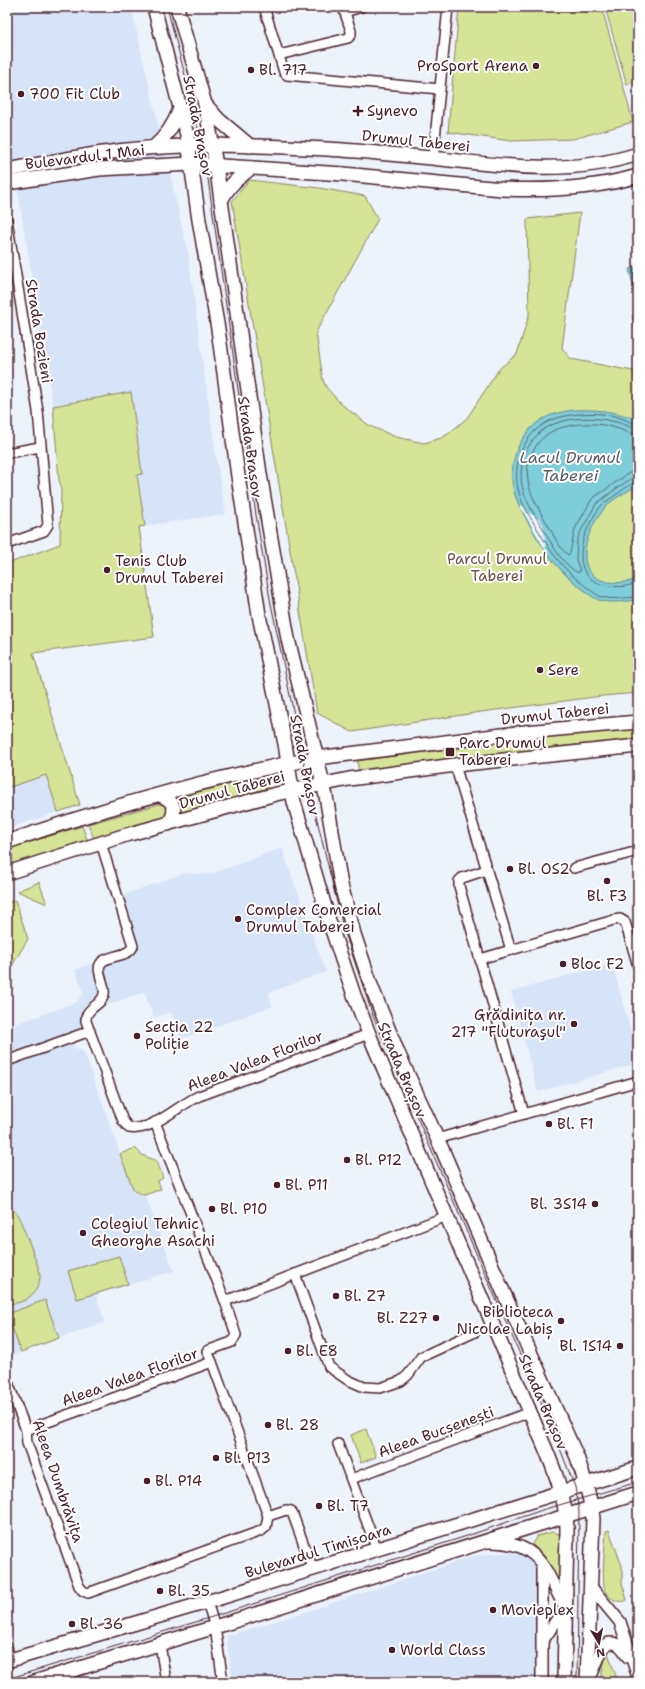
<svg xmlns="http://www.w3.org/2000/svg" width="645" height="1689" font-family="'Shantell Sans',sans-serif">
<style>
.built{fill:#d7e4f7}
.green{fill:#d5e497;stroke:#908261}
.water{fill:#7dcdda;stroke:#698794}
.pier{fill:#edf3fb}
.lines{fill:none;stroke-linecap:round;stroke-linejoin:round}
.shore{stroke:#5e6571;stroke-width:1}
.minor-casing{stroke:#4a1f2b;stroke-width:12}
.tertiary-casing{stroke:#4a1f2b;stroke-width:14}
.secondary-casing{stroke:#4a1f2b;stroke-width:16}
.minor{stroke:#fff;stroke-width:9}
.tertiary{stroke:#fff;stroke-width:11}
.secondary{stroke:#fff;stroke-width:13}
.tram{stroke:#4a1f2b;stroke-width:1}
.poi-dot{fill:#4a1f2b;stroke:#fff;stroke-width:1.5}
.labels{text-anchor:middle;dominant-baseline:central;stroke-width:4;stroke-linejoin:round;paint-order:stroke}
.poi-label{font-size:15px;fill:#4a1f2b;stroke:#fff;text-anchor:start}
.street-label{font-size:15px;fill:#4a1f2b;stroke:#fff}
.park-label{font-size:15px;fill:#6d5046;stroke:#fff}
.water-label{font-size:16px;font-style:italic;fill:#5c5c68;stroke:#fff}
</style>
<rect width="100%" height="100%" fill="#edf3fb"/>
<filter id="ink" filterUnits="userSpaceOnUse"><feTurbulence type="fractalNoise" baseFrequency=".025" numOctaves="2"/><feDisplacementMap in="SourceGraphic" scale="8" xChannelSelector="R" yChannelSelector="G"/><feConvolveMatrix kernelMatrix="1 2 1 2 8 2 1 2 1" color-interpolation-filters="sRGB"/></filter>
<g filter="url(#ink)">
<g class="built">
<path d="M7,7h124l57,245 27,199 11,63 -81,12 -8,-51 5,-1 -11,-81 -78,13 -36,-219 -10,1z"/>
<path d="M46,775l12,37 -51,17v-41z"/>
<path d="M282,848l44,124 -58,21 5,13 -92,33 -10,-27 -17,6 -10,-26 -52,18 -2,6 3,10 -86,31v-30l70,-25 6,-9 -1,-5 -7,-18 53,-20 2,-3 -16,-49 71,-25 26,1z"/>
<path d="M612,963l26,94v6l-100,29 -27,-100z"/>
<path d="M67,1043l17,9 50,139 11,4 29,76 -78,24 9,27 -97,35 -1,-292z"/>
<path d="M496,1553h20l11,2 7,6 4,11 -2,110h-303l-7,-46 76,-23 172,-57z"/>
</g>
<g class="green">
<path d="M459,7h124l2,6 17,-5 31,114 -60,17 -62,2 -63,-9z"/>
<path d="M605,7h33v73l-11,5z"/>
<path d="M249,180l70,8 46,8 13,23 -62,113 7,48 3,7 15,17 29,22 26,11 28,6 17,-5 7,-4 19,-16 32,-49 18,-15 12,-39 -2,-96 53,-6 -18,135 9,11 67,13v321l-36,3 -121,16 -129,20 -35,-19 -85,-512z"/>
<path d="M131,392l11,82 -5,1 8,51 -6,1 15,110 -121,16 47,152 -22,7 -12,-37 -39,13v-224l53,-20 1,-58 -2,-6 -6,-74z"/>
<path d="M638,728v11l-94,9 -185,24 -2,-11 215,-28z"/>
<path d="M265,775l3,13 -89,25 -7,-17z"/>
<path d="M160,804l9,2 -3,14 -71,21 -7,-17z"/>
<path d="M82,826l6,16 -81,27v-20z"/>
<path d="M39,882l8,22 -30,-13z"/>
<path d="M15,900l13,39 -21,35v-71z"/>
<path d="M135,1148l7,7 15,6 6,17 -5,3 3,8 -16,6 -11,-4 -14,-37z"/>
<path d="M7,1205c5,3 8,6 11,11 3,5 22,53 22,58 1,18 -16,32 -33,29z"/>
<path d="M119,1256l9,28 -51,15 -9,-28z"/>
<path d="M45,1300l14,38 -38,14 -14,-38z"/>
<path d="M366,1429l10,28 -15,6 -10,-28z"/>
<path d="M609,1530l13,36v17l5,17c-8,5 -22,-3 -23,-13 -2,-18 1,-38 2,-56z"/>
<path d="M553,1532l6,2 1,3v41l-2,2 -2,-1 -12,-23 -12,-12 5,-8z"/>
<path d="M607,1650l11,32h-18z"/>
</g>
<g class="water">
<path d="M638,267v34h-1l-8,-32z"/>
<path d="M638,315v25l-6,-24z"/>
<path d="M573,410c23,-1 43,1 65,10v65c-10,6 -28,15 -35,25 -10,13 -19,31 -18,47 1,28 33,29 53,22v21c-13,1 -27,4 -39,0 -6,-2 -11,-6 -15,-10 -22,-16 -34,-31 -48,-54 -8,-14 -17,-28 -22,-44 -7,-26 4,-57 27,-72 10,-6 20,-8 32,-10z"/>
</g>
<path class="pier" d="M522,505l7,8 9,5 4,4 2,6 2,23 -26,-45z"/>
<g class="lines">
<g class="shore">
<path d="M638,424c-8,-1 -15,-6 -23,-8 -17,-4 -37,-3 -54,1 -32,7 -50,41 -43,72 3,13 10,25 17,36 15,25 25,42 49,60 5,4 10,8 15,11 12,5 27,1 39,1"/>
<path d="M638,429c-9,-1 -17,-7 -26,-8 -18,-4 -41,-4 -58,3 -25,9 -38,40 -31,66 4,14 13,27 21,40 8,15 18,34 34,43l2,-2 -4,-11 1,-19 4,-10 15,-27 21,-16 15,-10 6,-1"/>
<path d="M638,435c-9,-1 -17,-6 -26,-8 -17,-5 -38,-4 -55,2 -8,3 -16,9 -21,17 -19,29 -3,53 12,79 5,9 11,23 20,30l2,-2 5,-24 17,-30 37,-26 9,-2"/>
<path d="M638,482c-7,1 -15,8 -21,12 -5,4 -13,8 -17,13 -10,14 -20,33 -19,51 1,29 35,33 57,25"/>
</g>
<g class="minor-casing">
<g id="minor">
<path d="M264,7l20,65 3,3 153,14"/>
<path d="M345,12l16,-5"/>
<path d="M279,55l69,-17 3,-3v-4l-8,-24"/>
<path d="M433,159l15,-152"/>
<path d="M7,220l31,191 10,114 -4,6 -37,13"/>
<path d="M7,453l33,-6"/>
<path d="M455,765l56,185"/>
<path d="M101,843l32,103c-3,10 -21,9 -30,15 -10,7 3,23 1,33 -2,12 -19,13 -18,27l37,100 6,7c24,4 49,-23 70,-32l170,-62"/>
<path d="M574,868l64,-17"/>
<path d="M486,870l-24,8 -3,3v5l65,228"/>
<path d="M480,959l134,-39 6,-1 5,3 13,44"/>
<path d="M7,1061l83,-30"/>
<path d="M437,1139l201,-58"/>
<path d="M295,1274l34,93 19,13 16,7 16,1 21,-7 7,-6 13,-18 54,-25"/>
<path d="M225,1301l222,-85"/>
<path d="M212,1362l56,154"/>
<path d="M7,1380l19,50 1,13 52,143 4,5 5,2 173,-62 5,-4 2,-11 18,-6 5,1 2,4 20,55"/>
<path d="M26,1430l186,-68 -5,-11 25,-9 4,-7 -11,-34 -70,-179"/>
<path d="M338,1444l39,106"/>
<path d="M351,1479l179,-67"/>
<path d="M207,1602l8,25 8,55"/>
<path d="M160,1644l6,38"/>
<path d="M7,1647l3,14"/>
</g>
</g>
<g class="tertiary-casing">
<g id="tertiary">
<path d="M489,1542c52,0 55,26 76,66l-22,32"/>
<path d="M542,1568v114"/>
<path d="M591,1587l29,35 18,55"/>
<path d="M589,1681l12,-29 5,-8c12,-4 17,4 22,13"/>
</g>
</g>
<g class="secondary-casing">
<g id="secondary">
<path d="M154,7l33,128 12,85 19,109 20,147 21,139 26,129 9,58 36,122 24,71 15,39 161,378c15,37 36,77 37,117l-3,153"/>
<path d="M177,7l28,97 11,61 44,309 28,165 38,157 15,89 13,49 18,54 26,65 44,96 60,140 75,168c7,20 14,41 16,62l-6,163"/>
<path d="M205,104l14,16 31,26"/>
<path d="M154,147c13,-11 20,-22 26,-38"/>
<path d="M7,170c40,-7 79,-16 120,-20 66,-7 133,-5 200,-1 35,2 70,6 105,9 70,8 138,18 206,-4"/>
<path d="M7,183l92,-14 92,-5 152,10 159,15c46,2 91,0 136,-13"/>
<path d="M221,201c7,-15 17,-23 30,-33"/>
<path d="M160,795c15,6 18,16 8,29"/>
<path d="M7,842c101,-35 205,-65 310,-84l208,-26 113,-10"/>
<path d="M7,873l119,-38 150,-41 73,-15 106,-14 183,-19"/>
<path d="M7,1661l200,-59 431,-134"/>
<path d="M34,1682l181,-55 423,-134"/>
</g>
</g>
<use href="#minor" class="minor"/>
<use href="#tertiary" class="tertiary"/>
<use href="#secondary" class="secondary"/>
<g class="tram">
<path d="M167,7l23,87 16,71 50,350 14,84 39,188 34,140 30,89 179,412 23,59 4,25 -2,170"/>
<path d="M7,1679l205,-62 255,-81 75,-26 96,-28"/>
</g>
</g>
</g>
<g class="poi-dot">
<circle cx="536" cy="66" r="4"/>
<circle cx="251" cy="70" r="4"/>
<circle cx="21" cy="94" r="4"/>
<path d="M356 105h4v4h4v4h-4v4h-4v-4h-4v-4h4z"/>
<circle cx="107" cy="570" r="4"/>
<circle cx="540" cy="670" r="4"/>
<rect x="445" y="747" width="10" height="10" rx="2"/>
<circle cx="510" cy="869" r="4"/>
<circle cx="607" cy="881" r="4"/>
<circle cx="238" cy="919" r="4"/>
<circle cx="563" cy="964" r="4"/>
<circle cx="574" cy="1024" r="4"/>
<circle cx="137" cy="1036" r="4"/>
<circle cx="549" cy="1124" r="4"/>
<circle cx="347" cy="1160" r="4"/>
<circle cx="277" cy="1185" r="4"/>
<circle cx="595" cy="1204" r="4"/>
<circle cx="212" cy="1209" r="4"/>
<circle cx="83" cy="1233" r="4"/>
<circle cx="336" cy="1296" r="4"/>
<circle cx="436" cy="1318" r="4"/>
<circle cx="561" cy="1321" r="4"/>
<circle cx="620" cy="1346" r="4"/>
<circle cx="288" cy="1351" r="4"/>
<circle cx="268" cy="1425" r="4"/>
<circle cx="216" cy="1458" r="4"/>
<circle cx="147" cy="1481" r="4"/>
<circle cx="319" cy="1506" r="4"/>
<circle cx="160" cy="1591" r="4"/>
<circle cx="493" cy="1610" r="4"/>
<circle cx="72" cy="1624" r="4"/>
<circle cx="392" cy="1650" r="4"/>
</g>
<g class="labels">
<g class="poi-label">
<text x="528" y="66" text-anchor="end">ProSport Arena</text>
<text x="259" y="70">Bl. 717</text>
<text x="29" y="94">700 Fit Club</text>
<text x="367" y="111">Synevo</text>
<text x="115" y="561">Tenis Club<tspan x="115" dy="17">Drumul Taberei</tspan></text>
<text x="548" y="670">Sere</text>
<text x="459" y="743">Parc Drumul<tspan x="459" dy="17">Taberei</tspan></text>
<text x="518" y="869">Bl. OS2</text>
<text x="607" y="896" text-anchor="middle">Bl. F3</text>
<text x="246" y="910">Complex Comercial<tspan x="246" dy="17">Drumul Taberei</tspan></text>
<text x="571" y="964">Bloc F2</text>
<text x="566" y="1015" text-anchor="end">Grădinița nr.<tspan x="566" dy="17">217 "Fluturaşul"</tspan></text>
<text x="145" y="1027">Secția 22<tspan x="145" dy="17">Poliție</tspan></text>
<text x="557" y="1124">Bl. F1</text>
<text x="355" y="1160">Bl. P12</text>
<text x="285" y="1185">Bl. P11</text>
<text x="587" y="1204" text-anchor="end">Bl. 3S14</text>
<text x="220" y="1209">Bl. P10</text>
<text x="91" y="1224">Colegiul Tehnic<tspan x="91" dy="17">Gheorghe Asachi</tspan></text>
<text x="344" y="1296">Bl. Z7</text>
<text x="553" y="1312" text-anchor="end">Biblioteca<tspan x="553" dy="17">Nicolae Labiș</tspan></text>
<text x="428" y="1318" text-anchor="end">Bl. Z27</text>
<text x="612" y="1346" text-anchor="end">Bl. 1S14</text>
<text x="296" y="1351">Bl. E8</text>
<text x="276" y="1425">Bl. 28</text>
<text x="224" y="1458">Bl. P13</text>
<text x="155" y="1481">Bl. P14</text>
<text x="327" y="1506">Bl. T7</text>
<text x="168" y="1591">Bl. 35</text>
<text x="501" y="1610">Movieplex</text>
<text x="80" y="1624">Bl. 36</text>
<text x="400" y="1650">World Class</text>
</g>
<g class="street-label">
<text transform="translate(198 126) rotate(79)">Strada Brașov</text>
<text transform="translate(416 141) rotate(6)">Drumul Taberei</text>
<text transform="translate(85 157) rotate(-7)">Bulevardul 1 Mai</text>
<text transform="translate(39 331) rotate(81)">Strada Bozieni</text>
<text transform="translate(250 447) rotate(82)">Strada Brașov</text>
<text transform="translate(555 714) rotate(-6)">Drumul Taberei</text>
<text transform="translate(305 765) rotate(79)">Strada Brașov</text>
<text transform="translate(232 790) rotate(-15)">Drumul Taberei</text>
<text transform="translate(255 1061) rotate(-21)">Aleea Valea Florilor</text>
<text transform="translate(402 1070) rotate(67)">Strada Brașov</text>
<text transform="translate(130 1377) rotate(-20)">Aleea Valea Florilor</text>
<text transform="translate(543 1402) rotate(67)">Strada Brașov</text>
<text transform="translate(436 1432) rotate(-20)">Aleea Bucșenești</text>
<text transform="translate(58 1481) rotate(71)">Aleea Dumbrăvița</text>
<text transform="translate(318 1551) rotate(-17)">Bulevardul Timișoara</text>
</g>
<g class="park-label">
<text x="497" y="559">Parcul Drumul<tspan x="497" dy="17">Taberei</tspan></text>
</g>
<g class="water-label">
<text x="570" y="457">Lacul Drumul<tspan x="570" dy="18">Taberei</tspan></text>
</g>
</g>
<rect width="645" height="1689" fill="none" stroke="#fff" stroke-width="24"/>
<rect x="12" y="12" width="621" height="1665" fill="none" stroke="#4a1f2b" stroke-width="1.5" filter="url(#ink)"/>
<g transform="translate(599 1643) rotate(170)" stroke="#ffffff" stroke-width="3" paint-order="stroke">
<path d="M0-3L7 15L0 10L-7 15Z" fill="#4a1f2b"/>
<text y="-6" font-size="11" font-weight="bold" text-anchor="middle" fill="#4a1f2b">N</text>
</g>
</svg>
